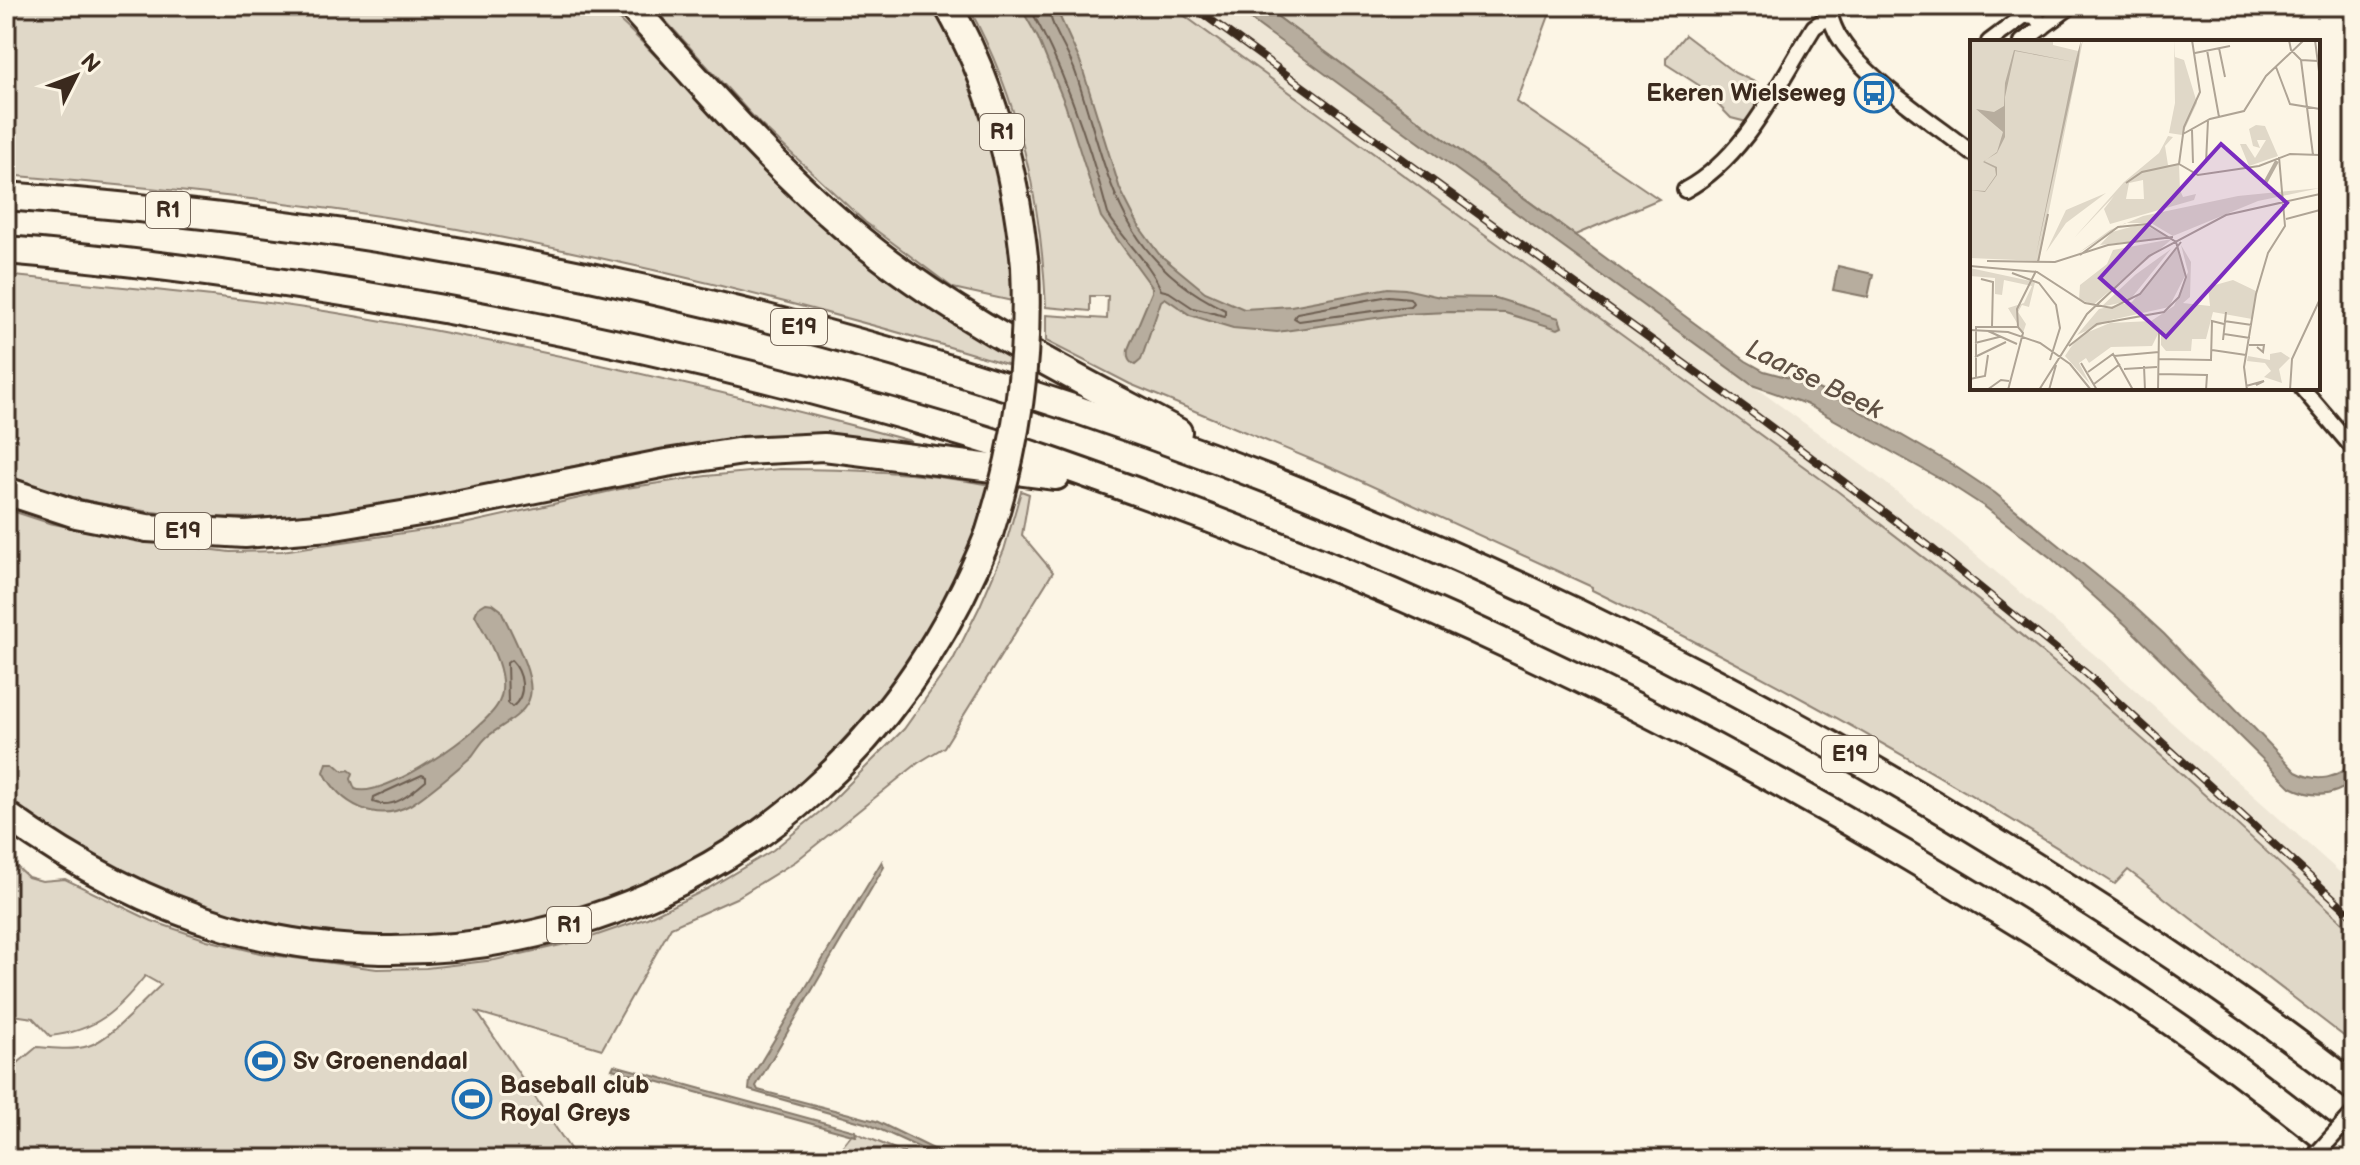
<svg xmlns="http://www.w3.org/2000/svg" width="2360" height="1165" font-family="'Balsamiq Sans',sans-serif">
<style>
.built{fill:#eee6d6}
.green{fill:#e0d8c8;stroke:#8e8173;stroke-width:2}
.water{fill:#b7ad9e;stroke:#85796b;stroke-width:2}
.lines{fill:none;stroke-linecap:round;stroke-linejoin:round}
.shore{stroke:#6d5e51;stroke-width:2}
.street-casing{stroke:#3b2a1e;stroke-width:20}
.highway-casing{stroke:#3b2a1e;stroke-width:32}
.street{stroke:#fcf5e5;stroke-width:14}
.highway{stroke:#fcf5e5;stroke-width:26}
.rail-casing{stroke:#3b2a1e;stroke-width:8}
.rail{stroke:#fcf5e5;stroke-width:5;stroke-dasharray:15;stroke-linecap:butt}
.street-bridge-casing{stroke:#3b2a1e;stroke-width:20;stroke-linecap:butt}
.highway-bridge-casing{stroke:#3b2a1e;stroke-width:32;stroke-linecap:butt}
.street-bridge{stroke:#fcf5e5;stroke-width:14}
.highway-bridge{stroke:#fcf5e5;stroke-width:26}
.labels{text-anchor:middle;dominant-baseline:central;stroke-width:6;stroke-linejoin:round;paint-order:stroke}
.shield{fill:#fcf5e5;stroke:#75675a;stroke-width:2}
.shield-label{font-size:22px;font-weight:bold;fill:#3b2a1e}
.poi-label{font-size:24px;font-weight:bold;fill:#3b2a1e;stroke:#fcf5e5;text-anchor:start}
.water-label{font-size:26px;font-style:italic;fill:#605144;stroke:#fcf5e5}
.inset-river{fill:none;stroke:#b7ad9e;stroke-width:4}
.inset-road{fill:none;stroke:#afa495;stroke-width:2}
.view{fill:#7b2cbf;fill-opacity:0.15;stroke:#7b2cbf;stroke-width:4}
.inset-edge{fill:none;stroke:#3b2a1e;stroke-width:4}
</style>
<rect width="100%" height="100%" fill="#fcf5e5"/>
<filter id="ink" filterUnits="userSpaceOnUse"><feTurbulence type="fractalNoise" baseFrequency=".0125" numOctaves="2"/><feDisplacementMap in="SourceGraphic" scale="16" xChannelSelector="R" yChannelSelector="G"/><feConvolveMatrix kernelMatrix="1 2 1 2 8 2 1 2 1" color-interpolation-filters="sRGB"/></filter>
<g filter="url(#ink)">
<path class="built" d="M1171,6h61l638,465 76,59 162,136 246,219v48l-184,-170 -87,-76 -338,-264z"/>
<g class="green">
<path d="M6,6h598c58,52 107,112 161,167 72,73 157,132 245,182v10c-182,-55 -366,-101 -553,-136 -149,-27 -300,-41 -451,-54z"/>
<path d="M652,6h280l34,66 30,85 18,108 -5,1 3,35 -59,-13 -88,-66 -106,-99z"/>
<path d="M968,6h203l665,484c84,64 167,128 247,197 93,80 182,163 271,246v111l-226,-174 -13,14c-169,-108 -343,-206 -523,-294v-3l-253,-116 -209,-87 -84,-43v-26l61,4 1,-23h-18v15l-44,-4c-5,-107 -26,-206 -78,-301z"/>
<path d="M1263,6h135l5,4v-4h152l-5,7 -33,89 142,97 -84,36z"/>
<path d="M1685,35l50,38 22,10 -4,7 13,5 -19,27 -16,-4 -31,-32 -34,-22v-6z"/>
<path d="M6,275c110,12 222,20 331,38 194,33 384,77 574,128 -107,-4 -215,2 -321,22 -71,13 -141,34 -213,45 -125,18 -253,13 -371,-32z"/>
<path d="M780,469c71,0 139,3 210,16l-35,103 -50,84 -106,116 -94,66 -67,38 -89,26 -71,15 -76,6 -79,-7 -95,-15 -70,-22 -130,-78 -22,-18v-290l43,14 79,16 102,13 52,-1 182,-27 156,-35 86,-13z"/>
<path d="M1021,491l8,3 -7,41 31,37 -109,175 -26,16 -122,98 -60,37 -65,29 -69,122 -125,-37 100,147h-571v-86l31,-26c16,1 34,4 51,-1 23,-7 54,-44 73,-61l-16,-9c-28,35 -49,55 -95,60l-17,-18 -27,-4v-157l22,20 14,4 23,-2 87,42 55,19 57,14 113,15 49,-1 69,-8 88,-20 64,-22 60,-29 66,-39 54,-44 77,-77 49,-69 27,-54 24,-56z"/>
<path d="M854,1132l65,27h-87z"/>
</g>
<g class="water">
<path d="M1020,6h35l25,55 40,128 20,39 19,26 46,38 39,17 47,-3 97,-18 17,1 35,8 56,1 63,20 3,9 -4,2 -53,-16 -55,-1 -46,2 -127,18 -44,-4 -43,-13 -25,-17 -4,3 -20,59 -6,5c-7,-3 -8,-8 -7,-16l24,-57v-5l-51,-70 -36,-113 -27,-66z"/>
<path d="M1232,6h31l483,355 18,10 37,10 36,17 116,67 42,28 132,107 37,34 132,138c21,11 43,7 58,-11v19c-19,17 -40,19 -63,7l-164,-161 -76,-68 -66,-51 -34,-22 -145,-81 -54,-19z"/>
<path d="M1838,266l35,8 -5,23 -35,-7z"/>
<path d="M486,603l7,1 8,6c9,21 34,64 29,86 -4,19 -29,29 -43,41 -6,5 -10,13 -15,19 -12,11 -49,42 -62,49 -34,19 -70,-1 -86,-33l3,-9h7l9,8 6,-1 4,3 -2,6 4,10c27,12 132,-60 144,-87 12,-26 -12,-65 -24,-87l3,-7z"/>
<path d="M882,861l2,6 -128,219 2,4 118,31 78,38h-10l-76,-35 -119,-34 1,-10z"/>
<path d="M614,1065l241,66 1,5 -244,-67z"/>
</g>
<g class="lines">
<g class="shore">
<path d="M1029,6c36,65 60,136 79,208 15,26 42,48 53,76l8,2 24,16 32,8v-6c-108,-52 -115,-133 -149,-236 -7,-22 -25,-45 -28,-68"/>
<path d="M1389,296l21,2 3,5 -3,3 -111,15 -5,-3 3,-5z"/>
<path d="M511,660c12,12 17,35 1,47l-4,-4 -1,-40z"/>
<path d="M422,775l4,2v4c-15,13 -33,29 -53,21l1,-5z"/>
</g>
<g class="street-casing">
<g id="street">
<path d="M1827,6c3,11 7,25 14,34 24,38 94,84 131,113"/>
<path d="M1989,42l36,-27 10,1 8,11"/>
<path d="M2022,42l49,-36"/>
<path d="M1685,190c61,-33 93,-106 129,-163l16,-11"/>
<path d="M2302,388l52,61"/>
</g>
</g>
<g class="highway-casing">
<g id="highway">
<path d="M631,6c70,77 136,155 216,223 99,85 217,142 331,203"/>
<path d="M948,6c46,80 68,169 77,260"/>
<path d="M6,196c175,14 348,34 520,68 520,101 1019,299 1469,578 123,76 245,155 359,245"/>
<path d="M6,250c119,10 238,26 356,45 199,33 394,76 588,134 73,21 146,48 218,74 258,95 504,213 740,353 99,59 198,119 292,186 52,37 102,78 153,117"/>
<path d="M6,491l70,23 71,14 98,6 84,-7 91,-15 246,-49 77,-12 81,-4 232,29"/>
<path d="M6,815c68,49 139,88 220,112 201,58 432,4 587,-136 79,-71 137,-159 176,-257"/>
</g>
</g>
<use href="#street" class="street"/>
<use href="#highway" class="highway"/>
<g class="rail-casing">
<path id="rail" d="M1192,6l555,403 182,137 158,128 267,243"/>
</g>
<use href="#rail" class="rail"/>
<g class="street-bridge-casing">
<path id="street-bridge" d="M2312,1159l42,-46"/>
</g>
<g class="highway-bridge-casing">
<path id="highway-bridge" d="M989,534c29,-92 40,-171 36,-268"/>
</g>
<use href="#street-bridge" class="street-bridge"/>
<use href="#highway-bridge" class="highway-bridge"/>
</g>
</g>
<defs>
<g id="bus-ring" transform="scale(2)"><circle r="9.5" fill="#fcf5e5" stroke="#1f6fb2" stroke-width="1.5"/><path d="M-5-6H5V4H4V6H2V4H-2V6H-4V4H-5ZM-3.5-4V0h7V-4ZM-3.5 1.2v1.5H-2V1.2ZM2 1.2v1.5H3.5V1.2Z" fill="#1f6fb2"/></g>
<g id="stadium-ring" transform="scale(2)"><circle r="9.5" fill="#fcf5e5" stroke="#1f6fb2" stroke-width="1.5"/><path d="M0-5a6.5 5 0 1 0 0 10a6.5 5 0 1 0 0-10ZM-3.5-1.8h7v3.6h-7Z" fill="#1f6fb2"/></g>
</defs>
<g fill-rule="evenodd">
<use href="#bus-ring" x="1874" y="93"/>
<use href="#stadium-ring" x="265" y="1061"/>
<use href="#stadium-ring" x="472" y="1099"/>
</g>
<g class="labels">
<g class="shield">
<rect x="980" y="114" width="44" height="36" rx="6"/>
<rect x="146" y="192" width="44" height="36" rx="6"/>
<rect x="771" y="309" width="56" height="36" rx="6"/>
<rect x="155" y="513" width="56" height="36" rx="6"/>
<rect x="1822" y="736" width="56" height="36" rx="6"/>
<rect x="547" y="907" width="44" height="36" rx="6"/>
</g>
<g class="shield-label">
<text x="1002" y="132">R1</text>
<text x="168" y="210">R1</text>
<text x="799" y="327">E19</text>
<text x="183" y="531">E19</text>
<text x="1850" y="754">E19</text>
<text x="569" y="925">R1</text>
</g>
<g class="poi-label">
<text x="1846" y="93" text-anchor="end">Ekeren Wielseweg</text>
<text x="293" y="1061">Sv Groenendaal</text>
<text x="500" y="1085">Baseball club<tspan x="500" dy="28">Royal Greys</tspan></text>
</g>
<g class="water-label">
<text transform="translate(1814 380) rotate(26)">Laarse Beek</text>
</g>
</g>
<g transform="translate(1970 40)">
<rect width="350" height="350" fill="#fcf5e5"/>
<path d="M1,0h82v5l25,6 5,-11 -44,221 -69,-3zM204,0l1,17 9,3 13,43 -15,32 -13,-2 6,-30zM286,85l9,1 13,30 -29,10 -9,-22h6l9,14 11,-18h-9l3,8 -7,-2 -4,-17zM198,96l5,1 -8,9 3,19h11l1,25 3,7 13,-3 -2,6 -84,24 -6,-15 10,-13 -40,42 50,-56 35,-29zM173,140l1,19h-18l3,-16zM350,148l-62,13 -85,35 -22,-13h-26l-48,31 33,-24 33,-14 95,-20zM136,153l-40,30 -20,29 20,-42zM172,184l28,13 -70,8 12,-13zM202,199l-79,66 -14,-6 1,-14 27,-21 6,-14zM211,205l10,17 -1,35 -7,6 27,3 -2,-19 25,-7 23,11 -4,28 -39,-7 -7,27h-14l-1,12h-25l-5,-6v-17l-9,18 -41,1 -22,16 -3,-5 -7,5 11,21 -25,-28 6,-9 10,-12 29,-12 41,-2 23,-15 14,-34zM208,206l7,30 -16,31 -58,13 -34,15 22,-26 33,-7zM201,209l-42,52 -28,6 34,-32zM0,228l65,14 -6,25 -7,-2 -4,7 8,12 -3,9 -15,-25 16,-5 8,-17 -28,-6 -2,15 -7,-1v-16l-25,-2zM311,312l9,6 -11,11 3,14 -18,-6 7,-6 -6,-8 -18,-2 1,-5 22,4v-6z" fill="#e0d8c8" fill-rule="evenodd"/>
<path d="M111,0l-3,24 -42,191 39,-192zM44,10l60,12 -59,-11 -10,46v40l-8,16 -13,8 13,6v8l-12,17 -15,-2 15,1 11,-16 -1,-7 -12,-6 14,-10 6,-20 -27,-23 18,3 10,-6 1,-23z" fill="#b7ad9e"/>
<path class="inset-river" d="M294,145l13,-24"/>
<path class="inset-road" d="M319,0l2,10 10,10 17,1M345,0l5,39M249,8l6,29M237,10l12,67M225,13l35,-7M331,20l12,95M306,27l14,37 30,5M222,90l1,33M213,94l27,-15 34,-8 22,-35 38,-36M236,123l2,-43M209,124l19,11 61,-9 31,-12 30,1M209,124l5,-37 16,-35 -8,-52M156,143l16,-11 37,-8M316,179l34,-9M17,221l68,1 53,-17 65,-8M68,222l10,-48M0,226l67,6 48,31 27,5 28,-14 41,-52M42,233l27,10 17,22 4,23 -10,32M11,239l12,3 -1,45M254,281l28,4M48,287l-1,-18 19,-38M0,290l38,2 32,11 30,21 21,26M18,291l29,13M254,294l26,4M253,300l3,-28M5,303l24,-6M279,305h15l-1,7 -6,-5M99,306l28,-22 67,-12 15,-15 7,-20 -10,-35 -29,-18 -29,3 -38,28M242,310l34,5M144,316l45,-4M5,317l31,-15M189,319l52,1 1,-39 12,3M111,323l16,27M174,326l1,24M154,329l33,-2M118,332l25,-18 20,36M188,334l49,1 -1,15M6,338v-51h42M0,339l15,-3 3,-21M124,344l26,-20M276,346l18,-5 -8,4M17,350l14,-10 8,1M38,350l15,-57 -5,-6M69,350l48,-76 62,-58 77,-41 94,-21M79,350l7,-25M188,350l1,-59M277,350l-3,-23 12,-73 12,-41 17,-27 -6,-69M320,350l2,-31 28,-60"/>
<path class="view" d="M251,104l66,59 -121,134 -66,-59z"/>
<rect width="350" height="350" class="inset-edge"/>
</g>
<rect width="2360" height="1165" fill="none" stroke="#fcf5e5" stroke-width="32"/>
<rect x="16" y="16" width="2328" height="1133" fill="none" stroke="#3b2a1e" stroke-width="3" filter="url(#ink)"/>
<g transform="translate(76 76) rotate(48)" stroke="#fcf5e5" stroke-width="6" paint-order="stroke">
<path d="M0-6L14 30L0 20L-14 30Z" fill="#3b2a1e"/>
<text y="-12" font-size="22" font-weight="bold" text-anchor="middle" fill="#3b2a1e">N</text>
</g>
</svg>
